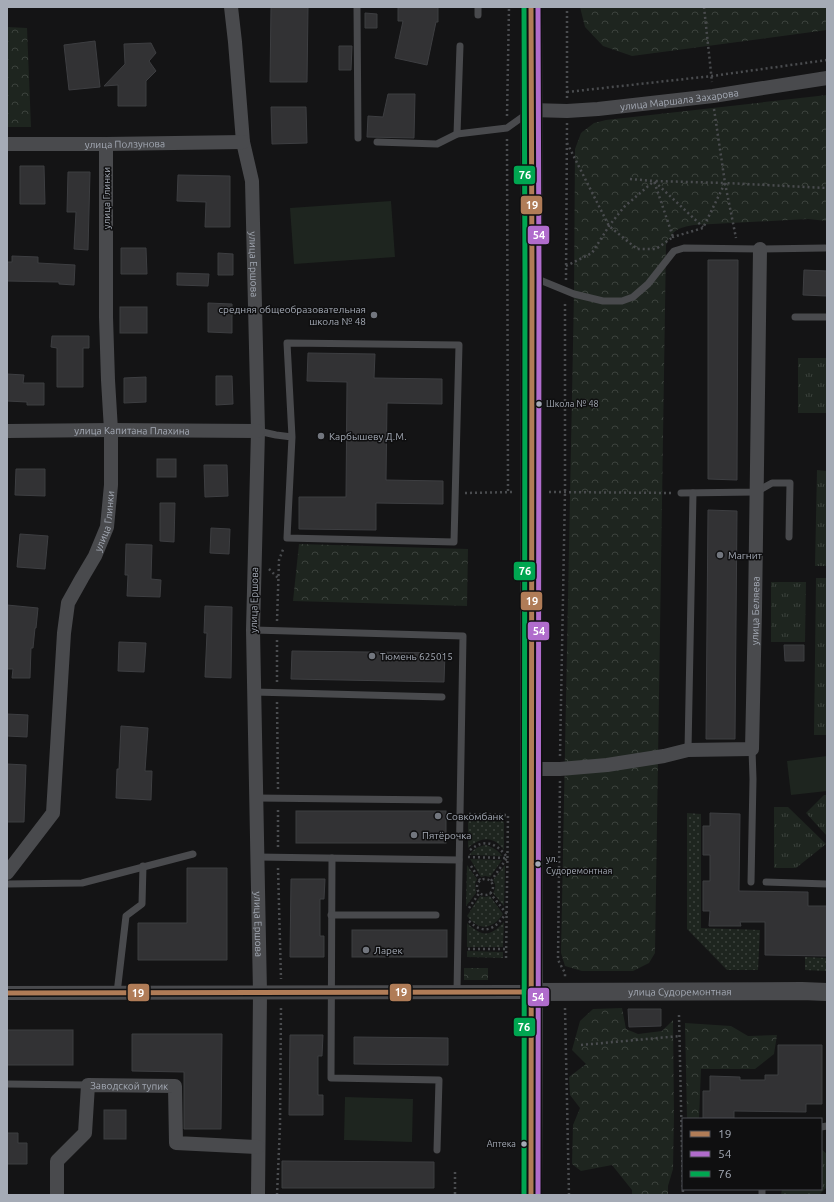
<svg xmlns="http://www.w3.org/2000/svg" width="834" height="1202" font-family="Ubuntu,sans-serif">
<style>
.grass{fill:url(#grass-dots)}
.forest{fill:url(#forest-crowns)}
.park{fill:url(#park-tufts)}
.pitch{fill:#1e251f}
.building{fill:#323234;stroke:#3d3e41}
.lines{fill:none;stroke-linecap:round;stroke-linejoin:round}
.path{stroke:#4a4c4f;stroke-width:2.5;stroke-dasharray:2 3;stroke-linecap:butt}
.service{stroke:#494a4d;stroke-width:7}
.minor{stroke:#494a4d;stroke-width:14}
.tertiary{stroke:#494a4d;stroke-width:18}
.primary{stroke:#4b4d4f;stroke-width:22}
.bus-1-casing{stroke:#0f0f10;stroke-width:8}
.bus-2-casing{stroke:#0f0f10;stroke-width:8}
.bus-3-casing{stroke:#0f0f10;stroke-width:8}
.bus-1{stroke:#b07c57;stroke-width:5}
.bus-2{stroke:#b06ccc;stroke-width:5}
.bus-3{stroke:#00a651;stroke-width:5}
.poi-dot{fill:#72767e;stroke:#0f0f10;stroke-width:1.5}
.bus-dot{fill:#a5abb6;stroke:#0f0f10;stroke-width:1.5}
.labels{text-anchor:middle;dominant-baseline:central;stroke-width:3;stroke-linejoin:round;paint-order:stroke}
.bus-label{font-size:9px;fill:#a5abb6;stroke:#0f0f10;text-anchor:start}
.street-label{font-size:10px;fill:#a5abb6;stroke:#0f0f10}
.poi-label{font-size:10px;fill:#a5abb6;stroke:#0f0f10;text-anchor:start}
.line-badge{stroke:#0f0f10;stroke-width:1.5}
.badge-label{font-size:11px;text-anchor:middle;font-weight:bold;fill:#fff}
</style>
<defs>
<pattern id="grass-dots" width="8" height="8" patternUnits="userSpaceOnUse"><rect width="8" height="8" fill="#1e251f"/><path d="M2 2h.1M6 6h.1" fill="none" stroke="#3c423d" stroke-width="1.8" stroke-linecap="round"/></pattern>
<pattern id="forest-crowns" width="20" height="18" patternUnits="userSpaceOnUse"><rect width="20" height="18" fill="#1e251f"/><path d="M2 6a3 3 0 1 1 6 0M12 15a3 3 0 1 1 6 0" fill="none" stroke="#3c423d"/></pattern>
<pattern id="park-tufts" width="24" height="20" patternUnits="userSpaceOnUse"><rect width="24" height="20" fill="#1e251f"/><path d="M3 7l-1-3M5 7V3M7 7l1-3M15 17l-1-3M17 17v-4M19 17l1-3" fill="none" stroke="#3c423d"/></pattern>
</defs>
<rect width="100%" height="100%" fill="#141415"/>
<g class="grass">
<path d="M687,813l14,1v114l59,2 -2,40h-31l-40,-41z"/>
<path d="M468,817l36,1v32c-11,-15 -23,-13 -36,-2z"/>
<path d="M486,845c8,3 12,5 16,11l-33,-1c5,-6 9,-9 17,-10z"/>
<path d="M470,859l32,1 -12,17 -5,-1 -4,1z"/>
<path d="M467,865l10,14 -2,5 1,9 -10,13z"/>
<path d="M505,865l-1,41 -11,-13c3,-5 3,-8 0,-13z"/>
<path d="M480,896l5,1 5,-1 13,18c-11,16 -24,17 -36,2z"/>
<path d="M504,922l-1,25h-36v-24c15,14 23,14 37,-1z"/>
<path d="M467,951l36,1v6l-36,-1z"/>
<path d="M805,957l22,1v13l-22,-1z"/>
</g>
<g class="forest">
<path d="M580,7h247v23l-195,26 -29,-10 -18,-19z"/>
<path d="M7,27l20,1 4,99h-24z"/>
<path d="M827,95v126l-19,-2 -114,6c-16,3 -21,4 -28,20l-11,708 -6,10 -16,8h-51l-17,-5 -4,-13 13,-659 1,-145 6,-16 13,-10 12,-3z"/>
<path d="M299,544l169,5 -1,57 -174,-5z"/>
<rect x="464" y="968" width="24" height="12"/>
<path d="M622,1008l4,21 12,5 24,-3 11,-11 1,95 -1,54 -5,17v9h-36v-5l-20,-25 -31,6 -9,-7 1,-39 7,-17 -10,-13 -1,-18 17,-13 -14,-14 8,-29 13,-12z"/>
<path d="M685,1023l46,3 17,10 29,-1 -3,19 -19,15h-54l-2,50h-12z"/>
</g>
<g class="park">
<rect x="798" y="358" width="29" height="55"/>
<path d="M817,470l10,1v95h-12z"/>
<path d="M816,578h11v157h-13z"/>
<path d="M771,582h35l-1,60h-34z"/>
<path d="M824,795h3v41l-21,-23z"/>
<path d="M774,807h14l38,37 -30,24h-22z"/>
<path d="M821,1149l6,5v33l-8,8h-38l1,-6h39z"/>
</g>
<g class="pitch">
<path d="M391,201l4,56 -101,7 -4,-56z"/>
<path d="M827,756v35l-36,4 -4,-34z"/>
<path d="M345,1097l68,2 -1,43 -68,-2z"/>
</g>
<g class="building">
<path d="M271,7h37l-1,75h-37z"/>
<path d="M398,7h40v15h-2l-9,43 -32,-7 8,-37h-5z"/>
<path d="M365,13l12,1v14h-12z"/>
<path d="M95,41l5,46 -31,3 -5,-45z"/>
<path d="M151,43l5,10 -7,8 7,10 -10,10v25h-28v-21l-14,1 21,-22 -1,-20z"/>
<path d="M339,46h13l-1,24h-12z"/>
<path d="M388,94h27l-1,44 -47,-1 1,-21 15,1z"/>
<path d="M271,107h35l1,36 -35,1z"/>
<path d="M20,166h24l1,38h-25z"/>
<path d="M68,172h22l-2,78 -14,-1 2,-37h-9z"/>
<path d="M178,175l52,1v51h-25l1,-25 -29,-1z"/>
<path d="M121,248h25l1,26h-26z"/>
<path d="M218,253l15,1v21h-15z"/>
<path d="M12,256l26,1v6l37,2 -1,20 -15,-1v-2l-52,-1v-19h5z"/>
<path d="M708,260h30l-1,220 -29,-1z"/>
<path d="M804,270l23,1v25l-24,-1z"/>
<path d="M177,273l32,1 -1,12 -31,-1z"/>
<path d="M208,303l24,1v29l-24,-1z"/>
<rect x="120" y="307" width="27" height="26"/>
<path d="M52,336h37v12h-6v39h-26v-39l-6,-1z"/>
<path d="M308,353l67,1 -1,24 68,1v25l-55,-1 -1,77 57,1v23l-67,-1v27l-77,-1v-32h47l1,-115 -40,-1z"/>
<path d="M7,374l17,1 -1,8h21v22h-17v-3l-20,-1z"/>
<path d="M216,376h16l1,28 -17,1z"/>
<path d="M146,377v25l-22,1v-25z"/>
<rect x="157" y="459" width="19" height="18"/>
<path d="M204,465h23l1,31 -23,1z"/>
<path d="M16,469h29v27l-30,-1z"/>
<path d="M160,503h15l-1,39 -14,-1z"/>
<path d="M708,510l29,1 -2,228h-29z"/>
<path d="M211,528l19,1 -1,25 -19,-1z"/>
<path d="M20,534l28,2 -3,33 -28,-2z"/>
<path d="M126,544l26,1 -1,34 10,1 -1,17 -33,-1 1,-21h-3z"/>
<path d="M7,605l31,3 -2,20h-1l-2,20h-2l-1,30h-18l1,-9h-6z"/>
<path d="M205,606l27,1 -1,71 -26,-1 2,-44h-3z"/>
<path d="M119,642l27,1 -2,29 -26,-1z"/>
<path d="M784,645h20v16h-19z"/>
<path d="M292,651l153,2 -1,29 -153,-3z"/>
<path d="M7,714l21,1 -1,22 -20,-1z"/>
<path d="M121,726l27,2 -3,43h7l-1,29 -35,-2 1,-29h2z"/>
<path d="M7,764l19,1 -2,57h-17z"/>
<rect x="296" y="811" width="150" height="32"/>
<path d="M710,813l30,1 -1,77 69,1v14h19v50l-62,-1v-33h-25l1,4h-32l1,-15h-7v-30h7v-26h-7v-29h7z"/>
<path d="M187,868h40v92h-89v-37h49z"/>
<path d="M291,879h34l-1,20h-4v37h4v21h-34z"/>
<rect x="352" y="930" width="95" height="27"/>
<path d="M628,1009h33v17l-32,1z"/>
<rect x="7" y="1030" width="66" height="35"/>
<path d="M132,1034h90l-1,95h-37v-57l-52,-1z"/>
<path d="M290,1035h33l-1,21h-4v39h5v20h-34z"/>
<path d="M354,1037l94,1v27l-94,-1z"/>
<path d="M778,1045h44v59h-16v8l-72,-1v8h-31v-28h7v-15l30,1v3h25v-5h13z"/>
<rect x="104" y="1110" width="22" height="29"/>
<path d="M7,1133h11v10h9v21h-20z"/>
<path d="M282,1161l152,1v26h-152z"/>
</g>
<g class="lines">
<g class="path">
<path d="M704,7l8,75"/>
<path d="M567,92l145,-16 115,-16"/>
<path d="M567,98v-91"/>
<path d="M714,109l11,74 11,55"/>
<path d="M507,116l2,-109"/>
<path d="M507,139l1,353"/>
<path d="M567,143l42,83 28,23h19l17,-12 -19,-56 71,2"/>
<path d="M630,179l24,2 49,46"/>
<path d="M673,238v-1l30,-9 22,-45 102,5"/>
<path d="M566,266l26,-13 17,-27 15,-19 30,-26"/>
<path d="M566,280l1,-157"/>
<path d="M549,492l123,1"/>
<path d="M465,493l49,-1"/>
<path d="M269,569l9,9"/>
<path d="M277,621l2,-61 5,-13"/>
<path d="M277,640v43"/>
<path d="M277,702l1,87"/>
<path d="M560,756l5,-264v-191"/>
<path d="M560,781l-2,179 7,13v4"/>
<path d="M469,814l39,1 -2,146"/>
<path d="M278,847v-39"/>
<path d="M470,850c15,-12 26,-7 37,7"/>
<path d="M468,857l39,1 -16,23"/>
<path d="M471,866l9,14"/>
<path d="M278,868l3,111"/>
<circle cx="485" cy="887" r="8"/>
<path d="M469,908l11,-16"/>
<path d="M469,921c15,15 27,8 37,-8l-16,-20"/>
<path d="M468,949h38"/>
<path d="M565,1008l4,187"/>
<path d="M679,1015l4,180"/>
<path d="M581,1045l99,-9"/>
<path d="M455,1172v23"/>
<path d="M277,1195l3,-69 1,-120"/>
</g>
<g class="service">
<path d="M357,7l1,131"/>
<path d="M478,15v-8"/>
<path d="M457,134l3,-88"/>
<path d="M377,142l60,2 20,-10 50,-6 21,-15"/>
<path d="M535,278l39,16 29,7h19l11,-4 15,-13 26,-33 10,-3 76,1 65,-1"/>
<path d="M795,317h32"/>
<path d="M258,431l18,4 16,2 -5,101 167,4 5,-197 -172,-2 5,94"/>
<path d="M681,493l75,-1 16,-9h18l-1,54"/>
<path d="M253,630l210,6 -6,356"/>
<path d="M254,692l188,5"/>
<path d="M688,750l5,-257"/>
<path d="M256,798l183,2"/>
<path d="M257,857l202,3"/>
<path d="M332,858l-1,220 108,2 -2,70"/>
<path d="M751,882l2,-103 -1,-30"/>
<path d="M766,882l61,2"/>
<path d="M7,884l75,-1 111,-29"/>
<path d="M331,915h105"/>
<path d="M117,993l9,-77 16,-12 1,-38"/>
<path d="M7,1084l81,1"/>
<path d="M821,1127l6,-1"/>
<path d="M762,1195v-6"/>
</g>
<g class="minor">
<path id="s1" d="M231,7l4,35 8,100 9,39 6,250 -5,199 7,363 -2,202"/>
<path id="s2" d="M531,110l36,1 31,-2 115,-13 114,-18"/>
<path id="s3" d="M7,144h99l137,-2"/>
<path id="s4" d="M7,431l104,-1 147,1"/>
<path id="s5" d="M531,769h29l47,-4 57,-9 24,-6 64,-1 3,-139 5,-361"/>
<path id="s6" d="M7,873l46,-60 11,-180 4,-30 14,-25 13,-22 12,-29 4,-42v-55l-3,-50 -2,-63v-173"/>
<path d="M7,993l525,-1"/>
<path id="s7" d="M57,1195v-34l28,-28 3,-48 87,1 1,57 82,4"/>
</g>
<path class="tertiary" id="s8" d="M532,992l270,-1 25,1"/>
<path class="primary" d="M531,1195l1,-203 -1,-223 1,-492 -1,-270"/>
<g class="bus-1-casing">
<g id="bus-1">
<path d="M531,7l1,270 -1,918"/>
<path d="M7,993l525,-1"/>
</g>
</g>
<g class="bus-2-casing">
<path id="bus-2" d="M538,7l1,270 -1,918"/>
</g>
<g class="bus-3-casing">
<path id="bus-3" d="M524,7l1,270 -1,918"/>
</g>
<use href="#bus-1" class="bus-1"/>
<use href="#bus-2" class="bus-2"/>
<use href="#bus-3" class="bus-3"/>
</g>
<g class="poi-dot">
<circle cx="374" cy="315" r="4"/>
<circle cx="321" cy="436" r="4"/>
<circle cx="720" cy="555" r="4"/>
<circle cx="372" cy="656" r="4"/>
<circle cx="438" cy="816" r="4"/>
<circle cx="414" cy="835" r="4"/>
<circle cx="366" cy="950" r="4"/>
</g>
<g class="bus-dot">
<circle cx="539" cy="404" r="3.5"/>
<circle cx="538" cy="864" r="3.5"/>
<circle cx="524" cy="1144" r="3.5"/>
</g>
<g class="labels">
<g class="bus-label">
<text x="546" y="404">Школа № 48</text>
<text x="546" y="859">ул.<tspan x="546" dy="12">Судоремонтная</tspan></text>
<text x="516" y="1144" text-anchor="end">Аптека</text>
</g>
<g class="street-label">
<text stroke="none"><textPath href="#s2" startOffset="149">улица Маршала Захарова</textPath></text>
<text stroke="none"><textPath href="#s3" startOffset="118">улица Ползунова</textPath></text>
<text transform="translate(106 198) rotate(-90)">улица Глинки</text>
<text stroke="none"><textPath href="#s1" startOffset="259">улица Ершова</textPath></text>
<text stroke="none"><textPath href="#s4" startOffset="125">улица Капитана Плахина</textPath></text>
<text stroke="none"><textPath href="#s6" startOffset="377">улица Глинки</textPath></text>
<text transform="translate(254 600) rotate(-89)">улица Ершова</text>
<text stroke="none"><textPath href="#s5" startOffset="361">улица Беляева</textPath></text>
<text stroke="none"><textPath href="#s1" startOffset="919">улица Ершова</textPath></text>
<text stroke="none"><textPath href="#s8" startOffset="148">улица Судоремонтная</textPath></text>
<text stroke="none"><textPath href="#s7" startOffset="163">Заводской тупик</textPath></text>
</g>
<g class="poi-label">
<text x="366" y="309" text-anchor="end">средняя общеобразовательная<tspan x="366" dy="12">школа № 48</tspan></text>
<text x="329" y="436">Карбышеву Д.М.</text>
<text x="728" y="555">Магнит</text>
<text x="380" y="656">Тюмень 625015</text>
<text x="446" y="816">Совкомбанк</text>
<text x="422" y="835">Пятёрочка</text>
<text x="374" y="950">Ларек</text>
</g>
</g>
<g class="line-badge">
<rect x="513" y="165" width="23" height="20" rx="4" fill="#00a651"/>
<rect x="520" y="195" width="23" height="20" rx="4" fill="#b07c57"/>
<rect x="527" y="225" width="23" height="20" rx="4" fill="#b06ccc"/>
<rect x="513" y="561" width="23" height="20" rx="4" fill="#00a651"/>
<rect x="520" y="591" width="23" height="20" rx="4" fill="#b07c57"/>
<rect x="527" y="621" width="23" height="20" rx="4" fill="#b06ccc"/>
<rect x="389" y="983" width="23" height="19" rx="4" fill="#b07c57"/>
<rect x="127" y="983" width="23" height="19" rx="4" fill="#b07c57"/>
<rect x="527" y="987" width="23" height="20" rx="4" fill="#b06ccc"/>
<rect x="513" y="1017" width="23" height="20" rx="4" fill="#00a651"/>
</g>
<g class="badge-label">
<text x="525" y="179">76</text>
<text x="532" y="209">19</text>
<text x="539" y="239">54</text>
<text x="525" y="575">76</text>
<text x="532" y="605">19</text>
<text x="539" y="635">54</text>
<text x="401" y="996">19</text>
<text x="138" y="997">19</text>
<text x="538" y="1001">54</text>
<text x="524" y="1031">76</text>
</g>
<rect width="834" height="1202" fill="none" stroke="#a5abb6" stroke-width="16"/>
<rect x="682" y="1118" width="140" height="72" fill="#0f0f10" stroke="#4b4d52"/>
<rect x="690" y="1131" width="20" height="6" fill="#b07c57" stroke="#4b4d52"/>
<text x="718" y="1138" font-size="12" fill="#a5abb6">19</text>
<rect x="690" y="1151" width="20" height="6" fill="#b06ccc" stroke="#4b4d52"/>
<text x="718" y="1158" font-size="12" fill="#a5abb6">54</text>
<rect x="690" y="1171" width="20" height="6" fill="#00a651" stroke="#4b4d52"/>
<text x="718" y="1178" font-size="12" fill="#a5abb6">76</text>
</svg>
